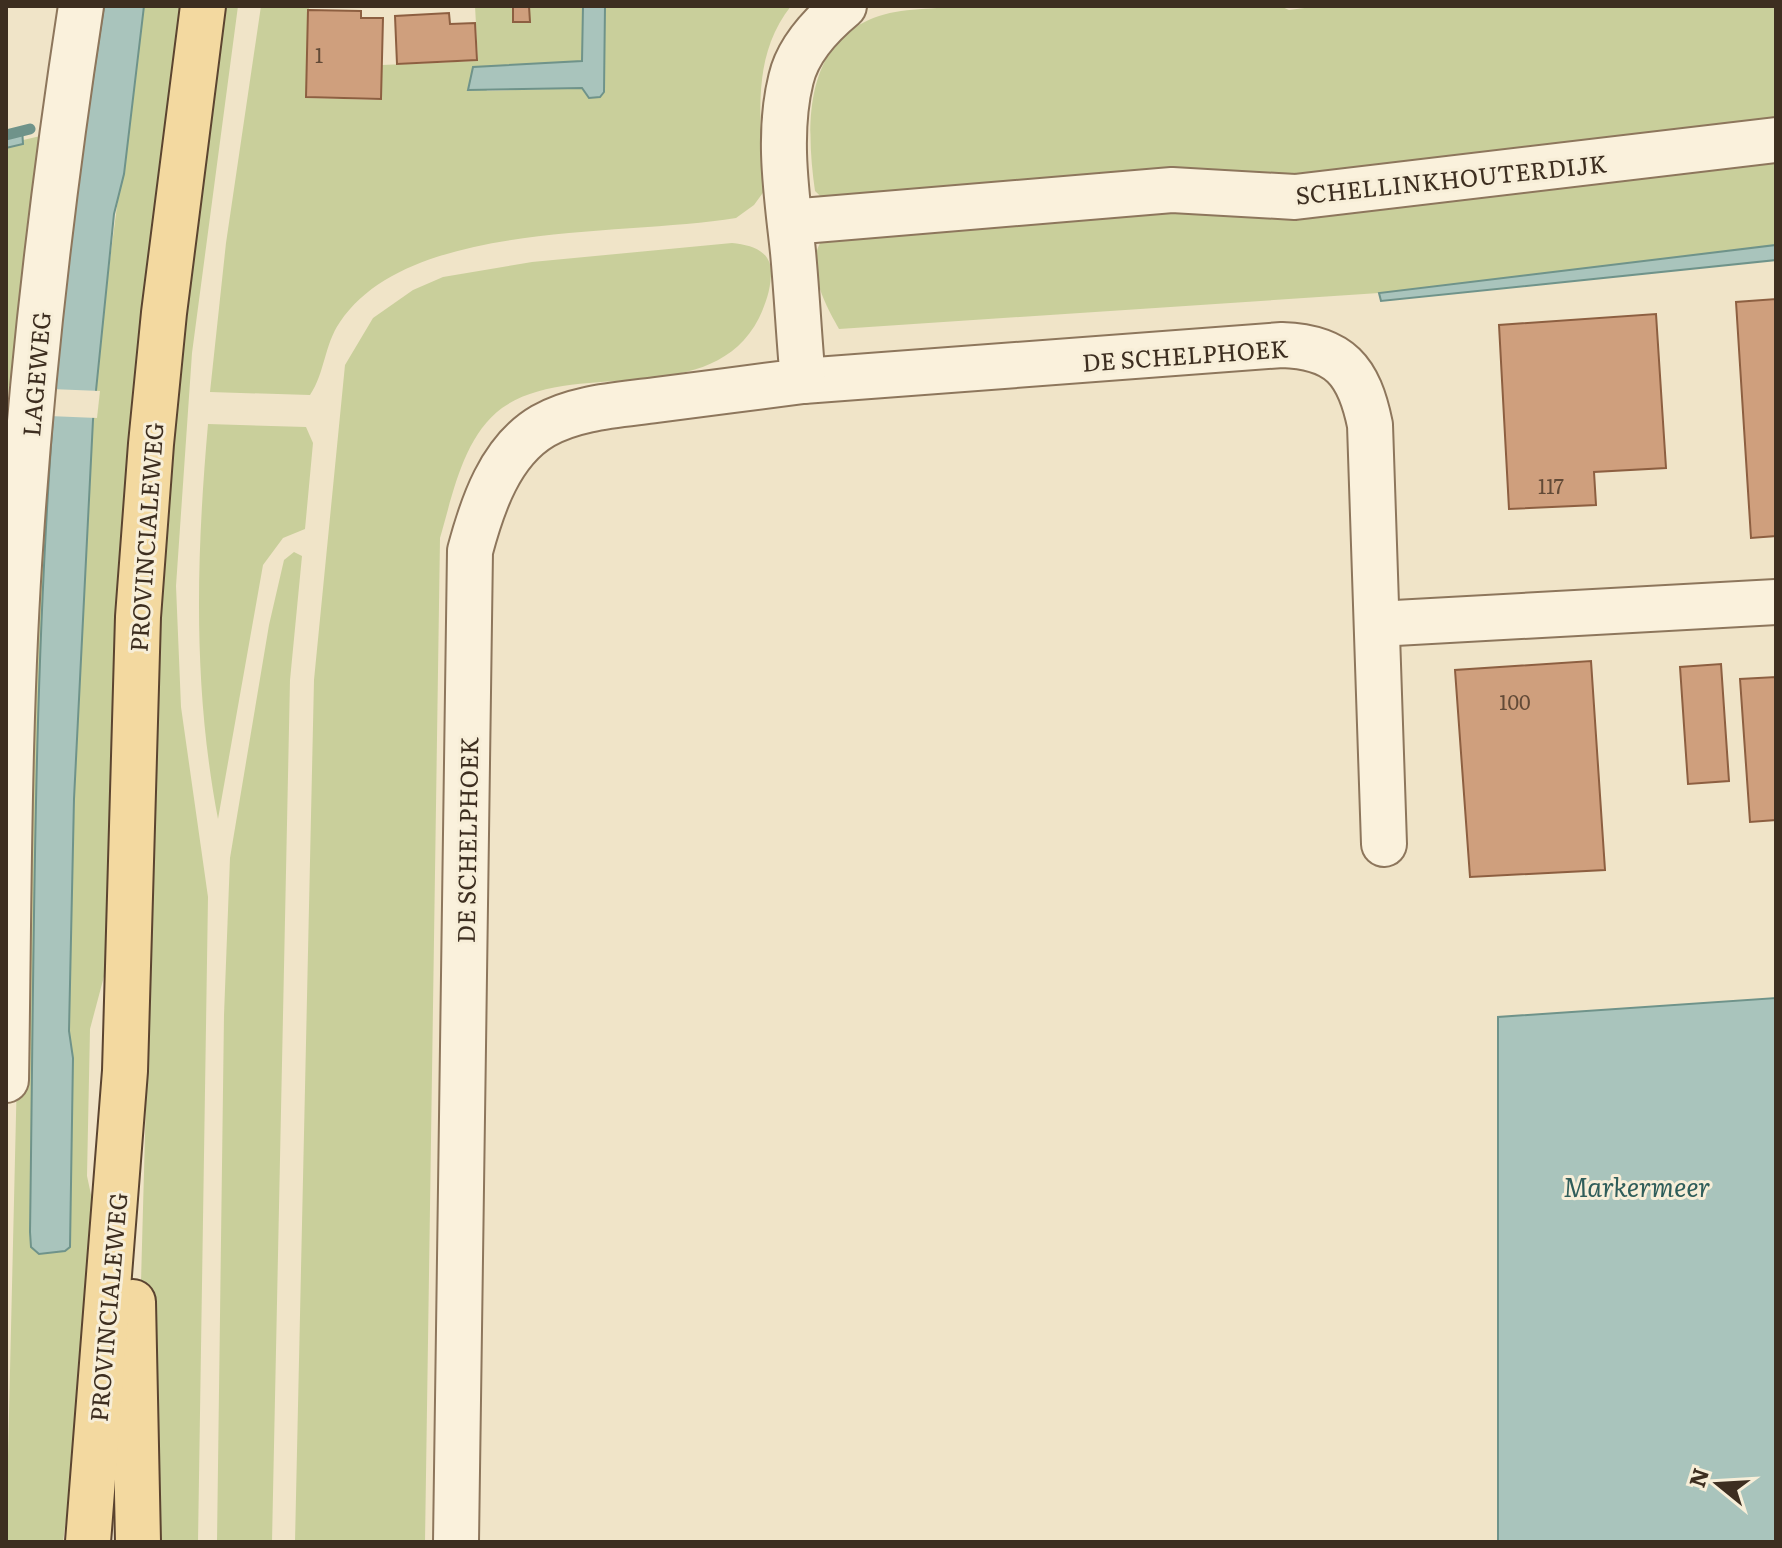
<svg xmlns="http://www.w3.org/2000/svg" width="1782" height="1548" font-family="Literata,serif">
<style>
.green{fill:#c9cf9b}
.water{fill:#a9c4bc;stroke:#6f938a;stroke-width:2}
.pier{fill:#f0e4c8}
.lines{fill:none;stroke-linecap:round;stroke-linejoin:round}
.stream{stroke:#6f938a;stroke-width:11}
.building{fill:#cf9f7d;stroke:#8d5f41;stroke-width:2}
.minor-casing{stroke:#8d765c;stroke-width:48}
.major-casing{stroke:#5b4430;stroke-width:48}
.minor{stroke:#faf1dc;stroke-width:44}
.major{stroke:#f3d9a0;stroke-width:44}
.labels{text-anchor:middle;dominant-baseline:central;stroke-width:6;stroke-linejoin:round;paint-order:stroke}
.number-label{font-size:20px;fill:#624a37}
.street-label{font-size:24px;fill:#3d2e20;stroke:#f7eed8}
.water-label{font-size:26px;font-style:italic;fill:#2f5d5a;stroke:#f7eed8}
</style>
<rect width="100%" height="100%" fill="#f0e4c8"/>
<g class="green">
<path d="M94,6h10l-18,121 -33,291 -15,308 -7,521 39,-1 3,-188 -4,-27c5,-213 8,-428 27,-641 11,-129 32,-256 48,-384h41l-78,959 -17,64 -3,147 12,56 -3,62 -33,248h-57l22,-938z"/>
<path d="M225,6h13l-46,347 -16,233 5,121 27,190 -10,645h-51l-6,-260 20,-733 23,-244z"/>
<path d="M261,6h48l-3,92 75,2 1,-35 96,-4 -3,-55h108l-1,55 -109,6 14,24 95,-3 22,4 1,-86h186c-42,53 -30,120 -26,184l-11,15 -18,13c-113,19 -327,1 -396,104 -16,23 -15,51 -30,73l-100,-3 16,-149z"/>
<path d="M972,6h308l9,4 31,-4h456v121l-495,58 -449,22 -17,-16c-9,-64 -12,-150 64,-175 28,-9 63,-7 93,-10z"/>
<path d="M49,134l-30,251h-10l-2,31 10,1 -11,117v-390z"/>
<path d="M1776,154v91l-397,48 -540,36c-13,-23 -35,-63 -17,-89z"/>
<path d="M732,243c19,2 38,7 39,28 0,18 -5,32 -12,47 -48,94 -185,39 -257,90 -39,29 -49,86 -62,130l-15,1004h-130l19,-862 31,-315 28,-47 40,-28 30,-13 89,-15z"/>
<path d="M208,424l98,3 7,16 -8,86 -22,9 -20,27 -45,254c-25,-131 -22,-259 -10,-395z"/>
<path d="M294,552l8,4 -12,124 -18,862h-55l7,-527 6,-157 39,-233 15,-65z"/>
</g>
<g class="water">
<path d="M104,6h40l-20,168 -10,40 -21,206 -19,379 -5,232 4,27 -3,189 -5,4 -26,3 -8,-7 -1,-15c4,-272 3,-544 23,-815 10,-138 30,-275 51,-411z"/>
<path d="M583,6h22l-1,86 -4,5 -11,1 -7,-10 -114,2 5,-23 109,-6z"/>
<path d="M22,128l1,16 -17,4v-16z"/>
<path d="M1776,245v15l-395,41 -2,-8z"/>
<path d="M1776,998v544h-278v-525z"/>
</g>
<path class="pier" d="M51,389l49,2 -3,27 -48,-2z"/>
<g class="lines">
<path class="stream" d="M6,135l24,-6"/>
</g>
<g class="building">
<path d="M513,6h16l1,16h-17z"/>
<path d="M308,10l53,1v7h22l-2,81 -75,-2z"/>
<path d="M449,13l1,11 25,-1 2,37 -80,4 -2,-48z"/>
<path d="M1776,299v237l-25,2 -15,-236z"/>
<path d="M1656,314l10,154 -72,4 2,33 -87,4 -10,-184z"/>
<path d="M1591,661l14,209 -135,7 -15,-207z"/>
<path d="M1721,664l8,117 -41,3 -8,-117z"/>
<path d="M1776,677v143l-26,2 -10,-143z"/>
</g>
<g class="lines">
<g class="minor-casing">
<g id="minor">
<path d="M790,222l382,-32 123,7 481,-57"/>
<path d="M803,381l479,-36c58,2 77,26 88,80l14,419"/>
<path d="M1377,624l399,-22"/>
<path d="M6,1080c3,-182 2,-364 15,-545 12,-177 33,-353 60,-529"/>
<path d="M456,1542l14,-991c12,-45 30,-100 73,-125 33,-19 76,-21 113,-26 49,-6 98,-13 147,-19 -4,-43 -6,-86 -10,-129 -6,-56 -16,-117 -2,-173 7,-30 30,-54 53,-73"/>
</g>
</g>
<g class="major-casing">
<g id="major">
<path d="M133,1302l5,240"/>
<path d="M88,1542l37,-471 13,-454 13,-173 13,-131 39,-307"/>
</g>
</g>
<use href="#minor" class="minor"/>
<use href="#major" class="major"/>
</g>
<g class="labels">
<g class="number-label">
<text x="319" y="54">1</text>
<text x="1551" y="485">117</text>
<text x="1515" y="701">100</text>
</g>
<g class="street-label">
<text transform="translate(1451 178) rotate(-6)">SCHELLINKHOUTERDIJK</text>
<text transform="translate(1185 354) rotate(-4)">DE SCHELPHOEK</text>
<text transform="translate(35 374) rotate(-85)">LAGEWEG</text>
<text transform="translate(145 537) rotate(-86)">PROVINCIALEWEG</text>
<text transform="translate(466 840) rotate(-89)">DE SCHELPHOEK</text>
<text transform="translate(107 1307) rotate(-85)">PROVINCIALEWEG</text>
</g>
<g class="water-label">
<text x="1637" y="1185">Markermeer</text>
</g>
</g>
<rect width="1782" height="1548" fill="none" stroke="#3d2e20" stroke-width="16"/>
<g transform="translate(1718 1484) rotate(288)" stroke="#f7eed8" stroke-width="6" paint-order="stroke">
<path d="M0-6L14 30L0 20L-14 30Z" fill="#3d2e20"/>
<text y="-12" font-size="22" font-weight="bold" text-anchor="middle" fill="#3d2e20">N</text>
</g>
</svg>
